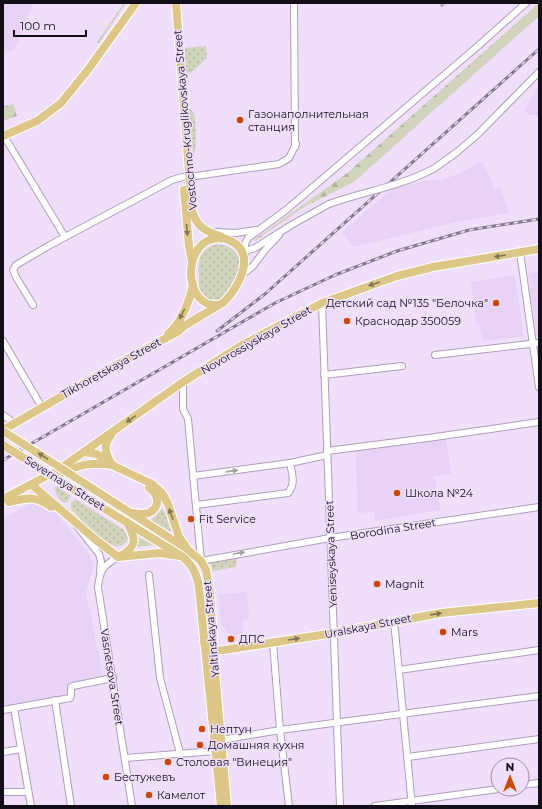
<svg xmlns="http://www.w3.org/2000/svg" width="542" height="809" font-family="Montserrat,sans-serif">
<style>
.built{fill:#e8d3f7}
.grass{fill:url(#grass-dots)}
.forest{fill:url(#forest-firs)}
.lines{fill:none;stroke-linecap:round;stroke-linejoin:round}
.minor-casing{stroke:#ae9eb9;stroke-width:8}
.major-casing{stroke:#fff;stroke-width:10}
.minor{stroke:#fff;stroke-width:6}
.major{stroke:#ddc788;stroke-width:8}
.rail-casing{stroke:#84798c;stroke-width:3}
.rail{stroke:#f0dffc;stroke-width:1.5;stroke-dasharray:4.5;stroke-linecap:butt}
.minor-bridge-casing{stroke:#ae9eb9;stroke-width:8;stroke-linecap:butt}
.major-bridge-casing{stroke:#fff;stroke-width:10;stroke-linecap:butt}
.minor-bridge{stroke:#fff;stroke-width:6}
.major-bridge{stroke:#ddc788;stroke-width:8}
.oneway{fill:#827455}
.oneway2{fill:#a19fa2}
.poi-dot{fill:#cc4700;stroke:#f0dffc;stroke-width:1.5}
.labels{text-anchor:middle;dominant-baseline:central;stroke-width:3;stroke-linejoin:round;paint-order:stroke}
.poi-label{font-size:11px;fill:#130e17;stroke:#f0dffc;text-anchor:start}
.street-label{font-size:11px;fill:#130e17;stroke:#f0dffc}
</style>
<defs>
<pattern id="grass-dots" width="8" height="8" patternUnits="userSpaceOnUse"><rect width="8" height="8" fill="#d1d3bd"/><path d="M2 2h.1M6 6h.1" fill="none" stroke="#b3b4a2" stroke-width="1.8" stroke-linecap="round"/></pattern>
<pattern id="forest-firs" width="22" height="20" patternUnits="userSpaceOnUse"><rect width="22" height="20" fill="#d1d3bd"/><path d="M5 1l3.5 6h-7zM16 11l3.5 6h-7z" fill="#b3b4a2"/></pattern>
</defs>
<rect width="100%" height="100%" fill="#f0dffc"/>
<g class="built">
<path d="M3,3h30l-18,47 -12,4z"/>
<path d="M539,86v29h-10l-5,-4z"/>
<path d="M482,161l10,20 2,9 6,-2 9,25 -53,9 -102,25 -12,-15 44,-38 9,-5 29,-8 18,-1 18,-7z"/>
<path d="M539,272v63h-3l-8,-62z"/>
<path d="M515,275l9,62 -41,4 -4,-17h-3l-5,-42z"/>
<path d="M446,437l5,37 -17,2 7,34 -66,11 -1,-9 -17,1 -1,-62z"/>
<path d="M37,500l17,11 34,41 6,13 -8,28 18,86 -37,8 2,8 -66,12v-189z"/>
<path d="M247,592l2,27 -6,1v14l-12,2 -10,-11 -3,-31z"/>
</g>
<g class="grass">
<path d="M124,3h2l-27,40 -2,-1z"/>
<path d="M206,46l1,12 -15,14 -5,2 -1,-2 -2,-24z"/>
<path d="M187,108c3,1 6,3 7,6 2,9 4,38 -2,43z"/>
<path d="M217,244c14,1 26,10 22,26 -1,5 -5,10 -7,14 -3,5 -6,12 -10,16 -7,5 -18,0 -21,-6 -2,-4 -2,-9 -2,-13 -1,-17 -2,-31 18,-37z"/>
<path d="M56,486l15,10 -2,4 -4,3c-6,-3 -9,-8 -10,-14z"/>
<path d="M75,499l49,31 4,8c-2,4 -5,8 -9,8 -12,2 -40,-28 -48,-37v-6z"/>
<path d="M162,509l2,1 7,21v1l-20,-12z"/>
<path d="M139,537l14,8 -16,2z"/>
<path d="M237,557l-1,10 -24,4 -1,-10z"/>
</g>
<g class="forest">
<path d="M539,3v13l-185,166 -50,25 -49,34v-2l91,-65z"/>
<path d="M13,104l4,12 -14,5v-14z"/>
</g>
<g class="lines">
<g class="minor-casing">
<g id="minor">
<path d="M294,3l1,144"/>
<path d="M4,136l61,101"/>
<path d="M435,168l22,-16 20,-17 62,-63"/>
<path d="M189,177l90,-13 10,-6 7,-14"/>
<path d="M216,232l20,1 20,-3"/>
<path d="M242,248l6,2 7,-2 38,-24 36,-20"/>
<path d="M520,252l19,135"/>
<path d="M245,255v-11l3,-6 38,-28 192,-164 48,-43"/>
<path d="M242,275l11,-9 12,-16 14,-15"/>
<path d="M322,303l18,503"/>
<path d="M33,305l-17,-28 -3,-7 3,-5 34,-20 122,-65 11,-3"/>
<path d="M3,341l37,63"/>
<path d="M435,355l104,-12"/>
<path d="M324,375l78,-9"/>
<path d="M183,382v27l5,10 13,142 129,-23 209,-31"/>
<path d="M3,415l7,5"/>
<path d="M327,451l101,-13 111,-16"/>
<path d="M193,476l97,-13 37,-8"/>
<path d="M196,505l92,-12c8,-9 4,-20 2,-30"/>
<path d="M77,526l22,28 2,7 -1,10"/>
<path d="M118,557c-15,9 -18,12 -20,30l34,219"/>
<path d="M149,575l11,103 20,75"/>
<path d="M394,621l18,185"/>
<path d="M273,643l7,87 9,76"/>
<path d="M399,670l140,-20"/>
<path d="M55,700l16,106"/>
<path d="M14,708l17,98"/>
<path d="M3,710l67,-12 1,-3v-8l2,-1 40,-8"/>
<path d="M221,740l59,-10 259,-34"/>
<path d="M3,752l18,-3"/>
<path d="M408,757l131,-18"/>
<path d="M125,758l91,-7"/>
<path d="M522,785l17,-2"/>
<path d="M3,792h25"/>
<path d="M375,806l123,-17"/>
</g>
</g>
<g class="major-casing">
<g id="major">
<path d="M176,3l16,208c5,17 14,20 30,26"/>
<path d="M3,136l34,-15 24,-18 26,-32 49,-68"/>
<path d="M184,190l5,56 3,15"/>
<path d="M168,334c14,-12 21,-32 25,-49"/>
<path d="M3,430l106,-61 70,-38 5,-5 40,-24c13,-13 30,-42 13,-57 -4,-3 -7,-5 -11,-6 -39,-8 -45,51 -20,64 4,2 8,2 12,2"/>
<path d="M111,435c-8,10 -6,17 0,28"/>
<path d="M84,452l13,2 15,11 40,19 10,9 6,11 11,33 7,10"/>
<path d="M61,474c20,-10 28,-12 51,-9"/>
<path d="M32,485l64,55 22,17 41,-4 21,3"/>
<path d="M82,495l101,62c10,9 14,17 16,31l22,218"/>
<path d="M3,499l55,-29 125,-88 61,-38 78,-41 75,-27 36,-9 106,-18"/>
<path d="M9,502c19,-4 25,-7 42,5"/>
<path d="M123,508l64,41 14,12 5,9 4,22 5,80 12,134"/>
<path d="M135,513c21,6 30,-15 14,-25"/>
<path d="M120,556c19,-10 15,-18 7,-34"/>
<path d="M204,642l7,9 13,-1 110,-17 107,-20 98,-10"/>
</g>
</g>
<use href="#minor" class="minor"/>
<use href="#major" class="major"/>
<g class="rail-casing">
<g id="rail">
<path d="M442,5l2,-2"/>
<path d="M217,331l48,-37 274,-245"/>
<path d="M3,460l272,-157 60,-28 62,-24 72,-21 70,-11"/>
</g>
</g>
<use href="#rail" class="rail"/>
<g class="minor-bridge-casing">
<path id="minor-bridge" d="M329,204c37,-13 70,-17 106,-36"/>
</g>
<g class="major-bridge-casing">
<g id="major-bridge">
<path d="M3,431l120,77"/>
<path d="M3,445l79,50"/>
</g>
</g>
<use href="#minor-bridge" class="minor-bridge"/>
<use href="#major-bridge" class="major-bridge"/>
</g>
<defs><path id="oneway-solid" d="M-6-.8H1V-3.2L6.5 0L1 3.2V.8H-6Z"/></defs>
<g class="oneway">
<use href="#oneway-solid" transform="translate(187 230) rotate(85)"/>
<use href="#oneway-solid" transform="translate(500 256) rotate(171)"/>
<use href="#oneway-solid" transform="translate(374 284) rotate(161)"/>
<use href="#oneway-solid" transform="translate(182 314) rotate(118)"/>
<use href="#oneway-solid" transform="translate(131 419) rotate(145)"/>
<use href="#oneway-solid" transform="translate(43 456) rotate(-147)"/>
<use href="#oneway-solid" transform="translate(171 514) rotate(-109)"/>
<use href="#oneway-solid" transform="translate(436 614) rotate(-8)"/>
<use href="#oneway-solid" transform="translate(294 639) rotate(-9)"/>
</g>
<g class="oneway2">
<use href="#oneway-solid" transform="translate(232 471) rotate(-8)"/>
<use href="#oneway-solid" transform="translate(239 553) rotate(-9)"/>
</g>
<g class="poi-dot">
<circle cx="240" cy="120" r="4"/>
<circle cx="496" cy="303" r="4"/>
<circle cx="347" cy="321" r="4"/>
<circle cx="397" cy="493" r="4"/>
<circle cx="191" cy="519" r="4"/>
<circle cx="377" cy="584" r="4"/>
<circle cx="443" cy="632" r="4"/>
<circle cx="231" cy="639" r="4"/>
<circle cx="202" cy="729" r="4"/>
<circle cx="200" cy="745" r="4"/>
<circle cx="168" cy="762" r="4"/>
<circle cx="106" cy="777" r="4"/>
<circle cx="149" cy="795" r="4"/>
</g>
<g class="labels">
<g class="poi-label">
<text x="248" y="114">Газонаполнительная<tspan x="248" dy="13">станция</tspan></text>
<text x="488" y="303" text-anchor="end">Детский сад №135 "Белочка"</text>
<text x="355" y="321">Краснодар 350059</text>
<text x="405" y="493">Школа №24</text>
<text x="199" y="519">Fit Service</text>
<text x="385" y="584">Magnit</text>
<text x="451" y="632">Mars</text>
<text x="239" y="639">ДПС</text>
<text x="210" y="729">Нептун</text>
<text x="208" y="745">Домашняя кухня</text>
<text x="176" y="762">Столовая "Винеция"</text>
<text x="114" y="777">Бестужевъ</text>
<text x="157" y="795">Камелот</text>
</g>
<g class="street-label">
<text transform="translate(185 120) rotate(-95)">Vostochno-Kruglikovskaya Street</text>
<text transform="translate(256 340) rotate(-30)">Novorossiyskaya Street</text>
<text transform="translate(111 368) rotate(-29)">Tikhoretskaya Street</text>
<text transform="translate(65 483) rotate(32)">Severnaya Street</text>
<text transform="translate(393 529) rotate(-9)">Borodina Street</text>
<text transform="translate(331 554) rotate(-92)">Yeniseyskaya Street</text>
<text transform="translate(368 626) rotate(-11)">Uralskaya Street</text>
<text transform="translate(211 629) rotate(-95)">Yaltinskaya Street</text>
<text transform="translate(112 677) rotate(81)">Vasnetsova Street</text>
</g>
</g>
<rect width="542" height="809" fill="none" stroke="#130e17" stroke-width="8"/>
<g transform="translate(510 777)"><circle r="19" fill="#f0dffc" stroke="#988ba0"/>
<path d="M0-3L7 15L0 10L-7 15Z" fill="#cc4700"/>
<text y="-6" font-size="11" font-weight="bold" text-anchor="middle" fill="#130e17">N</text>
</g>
<path d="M14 30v6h72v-6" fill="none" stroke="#130e17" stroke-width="2"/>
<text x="20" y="30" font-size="12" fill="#130e17" stroke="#f0dffc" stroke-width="3" paint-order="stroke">100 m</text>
</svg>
